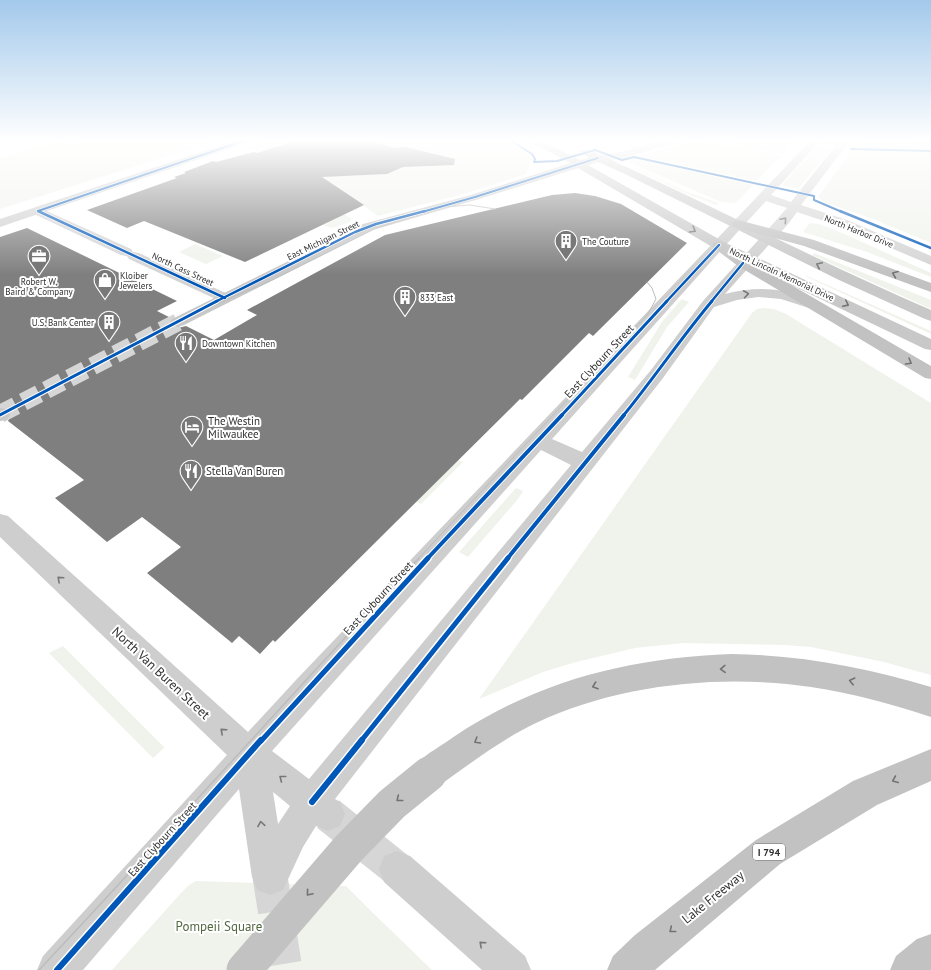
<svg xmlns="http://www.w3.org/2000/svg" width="931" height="970" font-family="'PT Sans',sans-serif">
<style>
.green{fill:#f0f3ec}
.water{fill:#dde9f0}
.building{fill:#7f7f7f}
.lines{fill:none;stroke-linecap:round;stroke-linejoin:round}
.secondary-tunnel{stroke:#d6d6d6;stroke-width:35;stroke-dasharray:35 18;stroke-linecap:butt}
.primary-tunnel{stroke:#d6d6d6;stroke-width:18;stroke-dasharray:18 8;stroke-linecap:butt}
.street{fill:#d4d4d4;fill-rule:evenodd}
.secondary{fill:#cecece;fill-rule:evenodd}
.primary{fill:#c8c8c8;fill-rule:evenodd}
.highway{fill:#c2c2c2;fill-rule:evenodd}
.tram-far1{stroke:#bcbcbc;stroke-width:1}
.tram{stroke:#bcbcbc;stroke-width:1.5}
.highway-bridge{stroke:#c2c2c2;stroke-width:35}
.cycleway-far5-casing{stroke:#fff;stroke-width:3}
.cycleway-far4-casing{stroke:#fff;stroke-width:4}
.cycleway-far3-casing{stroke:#fff;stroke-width:5}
.cycleway-far2-casing{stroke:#fff;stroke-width:6}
.cycleway-far1-casing{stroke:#fff;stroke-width:8}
.cycleway-casing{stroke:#fff;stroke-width:9}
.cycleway-far5{stroke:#0057b8;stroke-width:2}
.cycleway-far4{stroke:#0057b8;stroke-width:2.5}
.cycleway-far3{stroke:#0057b8;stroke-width:3}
.cycleway-far2{stroke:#0057b8;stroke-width:4}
.cycleway-far1{stroke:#0057b8;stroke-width:5}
.cycleway{stroke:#0057b8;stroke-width:6}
.oneway{stroke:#7a7a7a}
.oneway2{stroke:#747474}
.oneway3{stroke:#727272}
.oneway4{stroke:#777}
.labels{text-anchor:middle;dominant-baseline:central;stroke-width:4;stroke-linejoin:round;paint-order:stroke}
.far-street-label{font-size:9px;fill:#303030;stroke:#fff}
.far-poi-label{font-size:9px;fill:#303030;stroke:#fff;text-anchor:start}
.shield{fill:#fff;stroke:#6e6e6e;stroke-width:1}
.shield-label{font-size:10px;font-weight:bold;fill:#303030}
.street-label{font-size:11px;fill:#303030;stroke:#fff}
.poi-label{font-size:11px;fill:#303030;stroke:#fff;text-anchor:start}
.near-street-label{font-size:13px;fill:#303030;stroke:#fff}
.near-park-label{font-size:13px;fill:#536941;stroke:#fff}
</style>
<rect width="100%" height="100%" fill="#fff"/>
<g class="green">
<path d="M64,140l7,4 19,-4h129l-219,69v-51z"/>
<path d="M266,140h241l23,15 2,4 -6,14 -6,3 -53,17 -89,23 -48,-34 -45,11 33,-24 -72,-22z"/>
<path d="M695,140h2l84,16 -25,25 -116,-25z"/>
<path d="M735,140l17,1 2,-1h34l6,3 -4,3 -5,1 3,1 -4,5h-9l-39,-8 -4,-3z"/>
<path d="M865,140h27l39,8v95l-58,-24 -49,-17 -6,-5 34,-46z"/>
<path d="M816,147l14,3 -32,39 -16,-4z"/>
<path d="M631,159h5l117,26 -17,18 -14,-1 -10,-4 -81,-35 -2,-2z"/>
<path d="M624,163l61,28 34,12 -3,2 -31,-12z"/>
<path d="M344,214l8,5 -2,2 1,1 -19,6 -9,-3z"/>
<path d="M810,223l9,1 14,5 98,44v4l-64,-25 -64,-20z"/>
<path d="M195,244l28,12 -17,8 -27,-12z"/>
<path d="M814,253l117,47v9l-119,-54z"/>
<path d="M805,276h2l124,55v3z"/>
<path d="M682,299l7,3 -22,25 -32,53 -7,-3 34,-55z"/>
<path d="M763,308l11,1 12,5 145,89v272l-47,-13 -73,-15 -26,-2 -102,-2 -48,5 -59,14 -33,10 -64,27 273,-386 5,-4z"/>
<path d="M458,460l5,2 -42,42 -5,-2z"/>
<path d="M516,488l7,3 -5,8 -50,58 -9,-5z"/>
<path d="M63,646l100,100 1,2 -11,10 -104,-105z"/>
<path d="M196,881l150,5 26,26 60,58h-320l69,-77 8,-8z"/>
</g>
<path class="water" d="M892,140h39v8h-2z"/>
<g class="building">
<path d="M298,140h67l30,8 11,-1 49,12 -1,6 -51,2 -16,7 -65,3 42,28 -119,57 -101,-41 -17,7 -40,-18 90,-32 -3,-1 12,-4 -2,-1 29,-11 3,1 38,-10 3,1z"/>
<path d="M575,193l20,3 26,8 66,39 -94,93 -4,-3 -67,67 -2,-1 -245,243 -2,-2 -13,14 -21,-18 -7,7 -85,-70 34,-26 -39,-30 -35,25 -52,-44 29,-18 -76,-59 3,-7 -3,-6 -8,-1v-170l27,-9 150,73 -20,10 14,7 -2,5 3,3 6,2 8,-2 28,14 43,-25 -10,-5 138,-75 167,-40z"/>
</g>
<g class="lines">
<g class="secondary-tunnel">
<path d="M328,814l69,55"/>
<path d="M270,877l15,93"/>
</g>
<path class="primary-tunnel" d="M0,414l178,-92"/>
<g class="street">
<path d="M664,140h15l-2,2c-13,4 -76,26 -84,16l1,-2 26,-4z"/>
<path d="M811,140l35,1 2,2 -47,62 46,15 84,36v9l-92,-39 -42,-14 -8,11 -17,19h-10l-2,-3 2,-3 25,-28 -21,-7 -24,26h-8l-2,-3 2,-3zM819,142l17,3 -45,57 -20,-7z"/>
<path d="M38,207l93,42 2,3 6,1 91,42 3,3 -3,3 -5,2 -5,-2 -91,-42 -2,-3 -6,-1 -87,-41 -2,-3 2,-3z"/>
</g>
<g class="secondary">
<path d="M237,140h14l-2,2 -249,85v-8z"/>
<path d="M738,220l4,1 2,3 -2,3 -190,212 30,13 69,-82 52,-69 59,-65h10l2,3 -49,55c27,-7 52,-7 78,2 5,2 11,2 14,7l-3,3 -5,2 -28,-9 -23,-2 -21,3 -23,7 -51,71 -328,421 5,3 5,12 -5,12 -12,5 -12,-5 -13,21 -20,43 -13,5 -13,-5 -5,-13 -13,-88 -156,181h-46l6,-14 184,-201 -227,-218v-23l8,2 240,216 48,-52 438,-459zM541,450l30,15 -262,314 -37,-28zM273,792l17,14 -12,18z"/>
<path d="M397,851l13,5 115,100 6,14h-49l-98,-88 -5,-13 5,-13z"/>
</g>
<g class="primary">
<path d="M527,140h12l41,20 9,-2 -9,-6 1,-2h8c115,51 226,110 342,160v11l-6,-2 -86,-39 -214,-106 -27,-12 -10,3 136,77 207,97v11l-6,-1 -211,-101 -136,-80 -99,31 -106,31 -189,95 -6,2 -6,-2 -2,-3 2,-3 191,-95 108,-29 100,-32z"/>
<path d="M0,408l7,1 3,6 -3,5 -7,1z"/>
</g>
<g class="highway">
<path d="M738,220l76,20 117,43v9l-127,-46 -70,-19 -2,-3 2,-3z"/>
<path d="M719,241l5,1 24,18 183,106v13l-6,-1 -187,-112 -24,-18 -2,-3 2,-3z"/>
<path d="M731,654c69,1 134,13 200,33v30c-39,-13 -79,-24 -120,-30 -89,-13 -192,-3 -275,36 -34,16 -65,40 -96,62l-11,5 -11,-5 -5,-11c1,-3 2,-8 5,-11 5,-7 26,-19 34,-25 86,-58 178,-80 279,-84z"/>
<path d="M931,749v32l-54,24 -97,59 -125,106h-48l6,-14 22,-21 121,-95 97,-59z"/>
<path d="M931,934v36h-41l6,-14 21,-17z"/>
</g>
<g class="tram-far1">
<path d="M177,321l91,-39 108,-54 69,-21 25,-2 25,4"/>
<path d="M418,559l230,-245 8,-15 -4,-11 -5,-6"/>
</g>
<path class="tram" d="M39,970c128,-136 252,-275 380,-412"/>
<path class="highway-bridge" d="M244,970l105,-122 43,-44 37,-30"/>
<g class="cycleway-far5-casing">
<g id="cycleway-far5">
<path d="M510,140l22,14 3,5 -1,3 23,-1 38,-11 27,10 12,-3 180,39v4l28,12"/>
<path d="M851,149l80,2"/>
<path d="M38,211l208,-71"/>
<path d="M422,212l53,-15 123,-39"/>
</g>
</g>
<g class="cycleway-far4-casing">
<g id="cycleway-far4">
<path d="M38,211l187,87"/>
<path d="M840,211l91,37"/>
<path d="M215,302l140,-70 21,-8 49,-13"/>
<path d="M666,302l53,-57"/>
<path d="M711,302l32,-39"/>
</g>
</g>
<g class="cycleway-far3-casing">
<g id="cycleway-far3">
<path d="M0,415l217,-114"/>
<path d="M561,416l106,-115"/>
<path d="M623,416c31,-38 58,-78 89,-115"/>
</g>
</g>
<g class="cycleway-far2-casing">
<g id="cycleway-far2">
<path d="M427,559l135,-144"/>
<path d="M507,559l117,-144"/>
</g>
</g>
<g class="cycleway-far1-casing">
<g id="cycleway-far1">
<path d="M261,741l167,-183"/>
<path d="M361,741l147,-183"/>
</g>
</g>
<g class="cycleway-casing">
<g id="cycleway">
<path d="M312,802l50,-62"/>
<path d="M57,970l204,-230"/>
</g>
</g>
<use href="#cycleway-far5" class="cycleway-far5"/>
<use href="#cycleway-far4" class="cycleway-far4"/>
<use href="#cycleway-far3" class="cycleway-far3"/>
<use href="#cycleway-far2" class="cycleway-far2"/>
<use href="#cycleway-far1" class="cycleway-far1"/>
<use href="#cycleway" class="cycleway"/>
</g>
<defs><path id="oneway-chevron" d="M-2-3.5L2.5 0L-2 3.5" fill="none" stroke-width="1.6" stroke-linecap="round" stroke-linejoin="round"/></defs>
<use class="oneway" href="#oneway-chevron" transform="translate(784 220) rotate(-49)"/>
<g class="oneway2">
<use href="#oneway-chevron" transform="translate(693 230) rotate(30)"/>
<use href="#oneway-chevron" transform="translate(819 265) rotate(-155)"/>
<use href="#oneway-chevron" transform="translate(846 304) rotate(26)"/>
</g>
<g class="oneway3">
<use href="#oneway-chevron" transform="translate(895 274) rotate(-159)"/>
<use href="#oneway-chevron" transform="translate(909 362) rotate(30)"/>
<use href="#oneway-chevron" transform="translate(723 669) rotate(178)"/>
<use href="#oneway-chevron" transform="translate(852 681) rotate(-167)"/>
<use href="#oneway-chevron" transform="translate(595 686) rotate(161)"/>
<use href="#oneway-chevron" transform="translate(477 741) rotate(149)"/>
<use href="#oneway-chevron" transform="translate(895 780) rotate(157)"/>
<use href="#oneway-chevron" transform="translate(399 799) rotate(141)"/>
<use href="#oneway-chevron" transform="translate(309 893) rotate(130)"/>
<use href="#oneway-chevron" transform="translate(672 930) rotate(141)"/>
</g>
<g class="oneway4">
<use href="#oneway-chevron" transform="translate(746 294) rotate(-8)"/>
<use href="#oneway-chevron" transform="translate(60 579) rotate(-138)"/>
<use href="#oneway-chevron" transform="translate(223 731) rotate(-138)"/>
<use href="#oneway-chevron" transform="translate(282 778) rotate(-142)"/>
<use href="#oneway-chevron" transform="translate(261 824) rotate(-99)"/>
<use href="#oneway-chevron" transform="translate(482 944) rotate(-138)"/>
</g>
<linearGradient id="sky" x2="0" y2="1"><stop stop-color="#a3c9eb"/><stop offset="0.51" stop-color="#fff"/><stop offset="1" stop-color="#fff" stop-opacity="0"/></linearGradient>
<rect width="931" height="275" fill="url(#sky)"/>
<defs>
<g id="building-pin" transform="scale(1.15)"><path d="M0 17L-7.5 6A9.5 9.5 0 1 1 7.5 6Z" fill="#787878" stroke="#fff"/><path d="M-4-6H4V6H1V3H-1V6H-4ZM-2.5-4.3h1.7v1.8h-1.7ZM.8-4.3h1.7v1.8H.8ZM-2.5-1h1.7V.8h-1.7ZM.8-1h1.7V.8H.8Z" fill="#fff"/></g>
<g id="office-pin" transform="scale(1.15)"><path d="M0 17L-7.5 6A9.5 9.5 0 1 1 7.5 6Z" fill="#787878" stroke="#fff"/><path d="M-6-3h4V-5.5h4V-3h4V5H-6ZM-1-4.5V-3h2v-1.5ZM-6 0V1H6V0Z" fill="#fff"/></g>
<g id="shop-pin" transform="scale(1.15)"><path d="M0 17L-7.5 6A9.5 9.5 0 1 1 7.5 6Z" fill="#787878" stroke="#fff"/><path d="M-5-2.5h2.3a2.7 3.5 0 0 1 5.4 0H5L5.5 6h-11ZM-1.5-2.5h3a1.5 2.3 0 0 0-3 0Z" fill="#fff"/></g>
<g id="restaurant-pin" transform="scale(1.15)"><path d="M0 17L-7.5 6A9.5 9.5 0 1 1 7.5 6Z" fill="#787878" stroke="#fff"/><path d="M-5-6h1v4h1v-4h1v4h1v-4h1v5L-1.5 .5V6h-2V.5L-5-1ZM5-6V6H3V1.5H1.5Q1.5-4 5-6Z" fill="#fff"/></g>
<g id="hotel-pin" transform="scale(1.15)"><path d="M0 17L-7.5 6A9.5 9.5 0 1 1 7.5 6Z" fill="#787878" stroke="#fff"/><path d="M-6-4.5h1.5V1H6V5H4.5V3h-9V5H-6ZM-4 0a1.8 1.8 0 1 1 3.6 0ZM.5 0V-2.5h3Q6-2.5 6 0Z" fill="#fff"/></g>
</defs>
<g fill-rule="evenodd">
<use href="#building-pin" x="566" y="241"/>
<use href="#office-pin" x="39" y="256"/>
<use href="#shop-pin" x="105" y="280"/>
<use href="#building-pin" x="405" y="297"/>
<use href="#building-pin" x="109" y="322"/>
<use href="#restaurant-pin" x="186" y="343"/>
<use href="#hotel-pin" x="192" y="427"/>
<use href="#restaurant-pin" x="191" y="471"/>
</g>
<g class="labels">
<g class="far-street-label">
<text transform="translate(859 231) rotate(22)">North Harbor Drive</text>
<text transform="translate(323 240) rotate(-26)">East Michigan Street</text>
<text transform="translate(183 269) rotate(25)">North Cass Street</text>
<text transform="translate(782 274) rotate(25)">North Lincoln Memorial Drive</text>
</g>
<g class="far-poi-label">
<text x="582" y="241">The Couture</text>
<text x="120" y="275">Kloiber<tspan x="120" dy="10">Jewelers</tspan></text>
<text x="39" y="281" text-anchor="middle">Robert W.<tspan x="39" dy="10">Baird &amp; Company</tspan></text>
<text x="420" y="297">833 East</text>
<text x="94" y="322" text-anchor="end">U.S. Bank Center</text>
<text x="202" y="343">Downtown Kitchen</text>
</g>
<rect class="shield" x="753" y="844" width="32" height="16" rx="3"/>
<g class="shield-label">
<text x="769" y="852">I 794</text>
</g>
<g class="street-label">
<text transform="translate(599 361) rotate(-47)">East Clybourn Street</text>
<text transform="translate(378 598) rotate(-47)">East Clybourn Street</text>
<text transform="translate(162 839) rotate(-48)">East Clybourn Street</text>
</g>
<g class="poi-label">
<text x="208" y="421">The Westin<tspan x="208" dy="13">Milwaukee</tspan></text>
<text x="206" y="471">Stella Van Buren</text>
</g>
<g class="near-street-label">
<text transform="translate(161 673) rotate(43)">North Van Buren Street</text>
<text transform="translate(713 897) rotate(-39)">Lake Freeway</text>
</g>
<g class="near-park-label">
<text x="219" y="926">Pompeii Square</text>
</g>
</g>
</svg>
